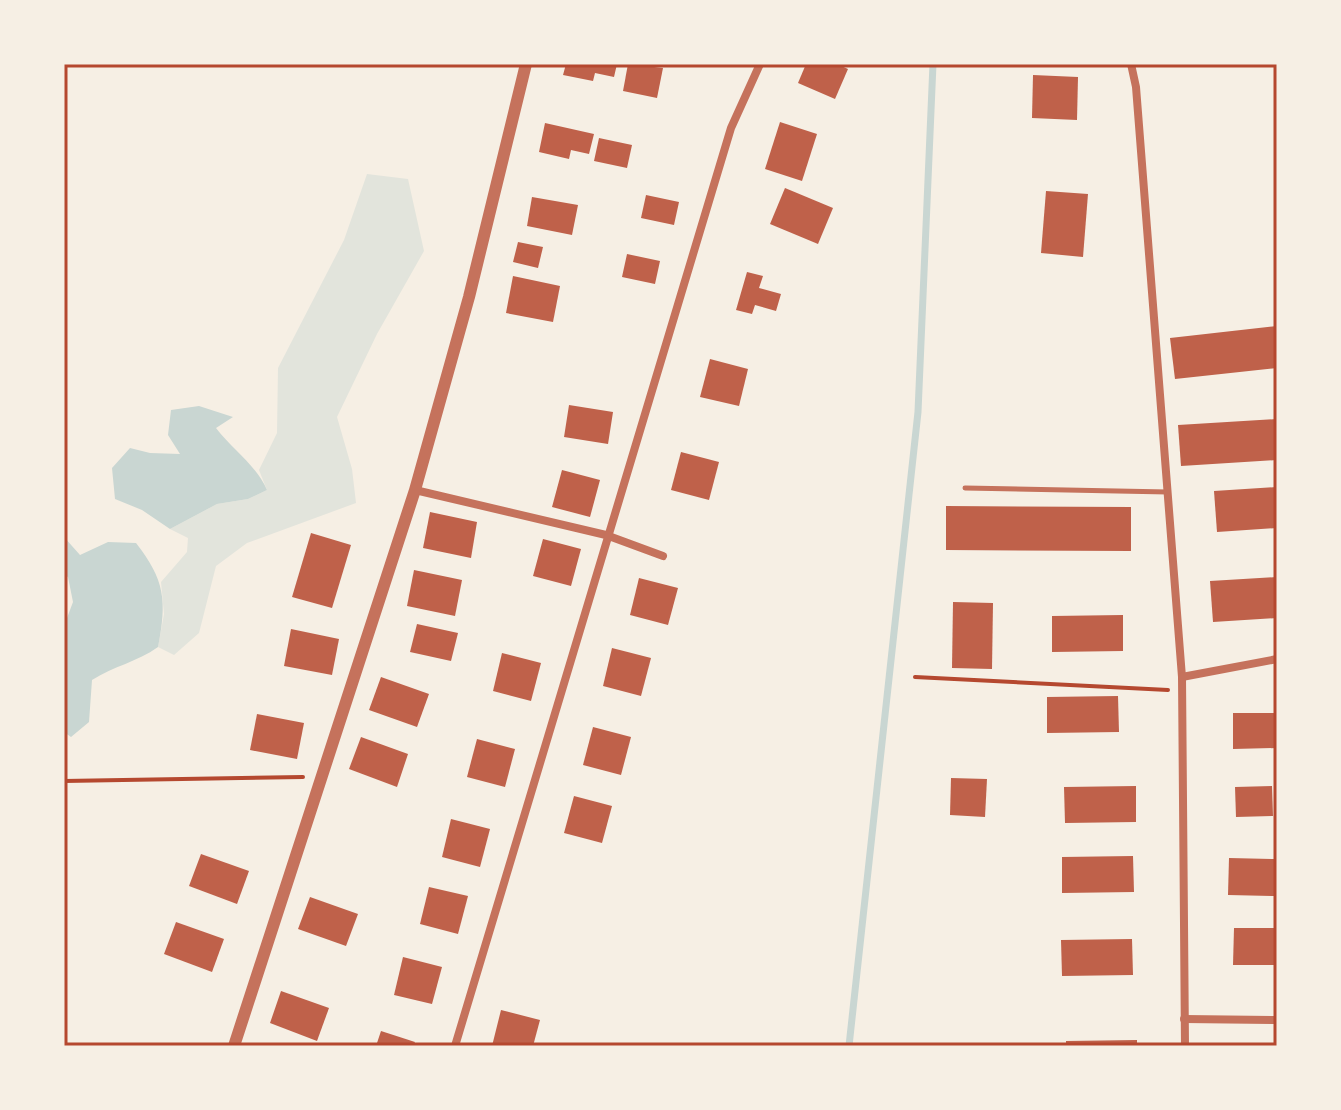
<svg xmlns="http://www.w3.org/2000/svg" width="1341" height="1110" font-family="Rubik,sans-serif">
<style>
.green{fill:#e2e4dc}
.water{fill:#c9d6d2}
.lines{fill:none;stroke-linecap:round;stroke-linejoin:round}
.stream{stroke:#c9d6d2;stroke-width:7}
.building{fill:#bf614a}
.path{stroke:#b5482f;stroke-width:4}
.service{stroke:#c5725c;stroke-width:5}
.minor{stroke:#c5725c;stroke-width:8}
.tertiary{stroke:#c5725c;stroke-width:12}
.neatline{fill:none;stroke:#b5482f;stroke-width:3}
</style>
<rect width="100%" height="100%" fill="#f6efe4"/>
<path class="green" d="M367,174l41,5 16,72 -47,83 -40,83 15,52 4,34 -109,40 -31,23 -17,67 -25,22 -16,-8 6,-33 -3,-32 26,-30 1,-14 -18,-9 47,-25 31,-5 19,-9 -8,-20 18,-37 1,-65 66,-128z"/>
<g class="water">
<path d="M199,406l34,11 -17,11c17,22 40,37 51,62l-19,9 -31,5 -47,25 -28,-19 -27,-11 -3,-31 18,-20 20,5 30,1 -12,-19 3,-25z"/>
<path d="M64,537l16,18 28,-13 28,1c29,37 31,58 22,104 -21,15 -44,19 -66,33l-3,42 -18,15 -7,-5v-106l9,-24 -5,-25 -4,-2z"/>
</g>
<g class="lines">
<path class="stream" d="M849,1046l69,-634 15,-348"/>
</g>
<g class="building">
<path d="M566,64h51l-3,13 -19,-4 -2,8 -30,-6z"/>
<path d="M628,64l35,4 -6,30 -34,-7z"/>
<path d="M806,64h31l11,5 -13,30 -37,-16z"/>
<path d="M1033,75l45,2 -1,43 -45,-2z"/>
<path d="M780,122l37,12 -15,47 -37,-12z"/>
<path d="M545,123l49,11 -5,20 -18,-4 -2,9 -30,-7z"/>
<path d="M599,138l33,7 -5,23 -33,-7z"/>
<path d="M785,188l48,20 -15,36 -48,-20z"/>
<path d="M1046,191l42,3 -5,63 -42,-4z"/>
<path d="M646,195l33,7 -5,23 -33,-7z"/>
<path d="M532,197l46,8 -6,30 -45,-9z"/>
<path d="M518,242l25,5 -5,21 -25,-6z"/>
<path d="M627,254l33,7 -5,23 -33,-7z"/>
<path d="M747,272l16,4 -4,12 22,6 -5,17 -21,-6 -3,9 -16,-4z"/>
<path d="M513,276l47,10 -7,36 -47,-9z"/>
<path d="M1277,326v42l-102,11 -5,-41z"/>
<path d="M710,359l38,10 -9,37 -39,-9z"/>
<path d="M569,405l44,7 -5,32 -44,-7z"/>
<path d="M1277,419v41l-96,6 -3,-41z"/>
<path d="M681,452l38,10 -10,38 -38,-10z"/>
<path d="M562,470l38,10 -10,37 -38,-10z"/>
<path d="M1277,487v41l-60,4 -3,-41z"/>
<path d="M946,506l185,1v44l-185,-1z"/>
<path d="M430,512l47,10 -6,36 -48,-10z"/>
<path d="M311,533l40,12 -19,63 -40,-11z"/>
<path d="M543,539l38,10 -10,37 -38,-10z"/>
<path d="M414,570l48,10 -7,36 -48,-10z"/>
<path d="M1277,577v41l-64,4 -3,-41z"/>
<path d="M639,578l39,10 -10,37 -38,-10z"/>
<path d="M953,602l40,1 -1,66 -40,-1z"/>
<path d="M1123,615v36l-71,1v-36z"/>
<path d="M417,624l41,9 -7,28 -41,-9z"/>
<path d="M291,629l48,10 -7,36 -48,-9z"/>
<path d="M612,648l39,10 -10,38 -38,-10z"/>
<path d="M502,653l39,10 -10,38 -38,-10z"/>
<path d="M381,677l48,17 -12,33 -48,-17z"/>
<path d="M1118,696l1,36 -72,1v-36z"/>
<path d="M1233,713h44v35l-44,1z"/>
<path d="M257,714l47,9 -7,36 -47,-9z"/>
<path d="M593,727l38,10 -10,38 -38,-10z"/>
<path d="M361,737l47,17 -11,33 -48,-18z"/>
<path d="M477,739l38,10 -10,38 -38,-10z"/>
<path d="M951,778l36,1 -2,38 -35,-2z"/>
<path d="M1136,786v36l-71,1 -1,-36z"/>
<path d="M1272,786l1,30 -37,1 -1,-30z"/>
<path d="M574,796l38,10 -10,37 -38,-10z"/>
<path d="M451,819l39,10 -10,38 -38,-10z"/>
<path d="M201,854l48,17 -12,33 -48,-18z"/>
<path d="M1133,856l1,36 -72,1v-36z"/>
<path d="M1229,858l46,1 -1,37 -46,-1z"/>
<path d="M429,887l39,9 -10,38 -38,-10z"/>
<path d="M310,897l48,17 -12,32 -48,-17z"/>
<path d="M176,922l48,17 -12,33 -48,-18z"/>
<path d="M1234,928h43v37h-44z"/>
<path d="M1132,939l1,36 -71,1 -1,-36z"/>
<path d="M403,957l39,10 -10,37 -38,-9z"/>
<path d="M281,991l48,17 -12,33 -47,-18z"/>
<path d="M501,1010l39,10 -7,26h-41z"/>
<path d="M381,1031l34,11 -2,4h-37z"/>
<path d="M1137,1040v6h-71v-5z"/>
</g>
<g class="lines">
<g class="path">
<path d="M915,677l253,13"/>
<path d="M64,781l239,-4"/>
</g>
<path class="service" d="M965,488l203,4"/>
<g class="minor">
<path d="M1131,64l5,23 46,590 3,369"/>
<path d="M415,490l191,45 57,21"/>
<path d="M1182,677l95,-18"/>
<path d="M1184,1019l93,1"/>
<path d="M455,1046l276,-918 29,-64"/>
</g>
<path class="tertiary" d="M234,1046l181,-556 54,-193 57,-233"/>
</g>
<rect width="1341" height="1110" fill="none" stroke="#f6efe4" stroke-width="132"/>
<rect x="66" y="66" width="1209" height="978" class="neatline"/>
</svg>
